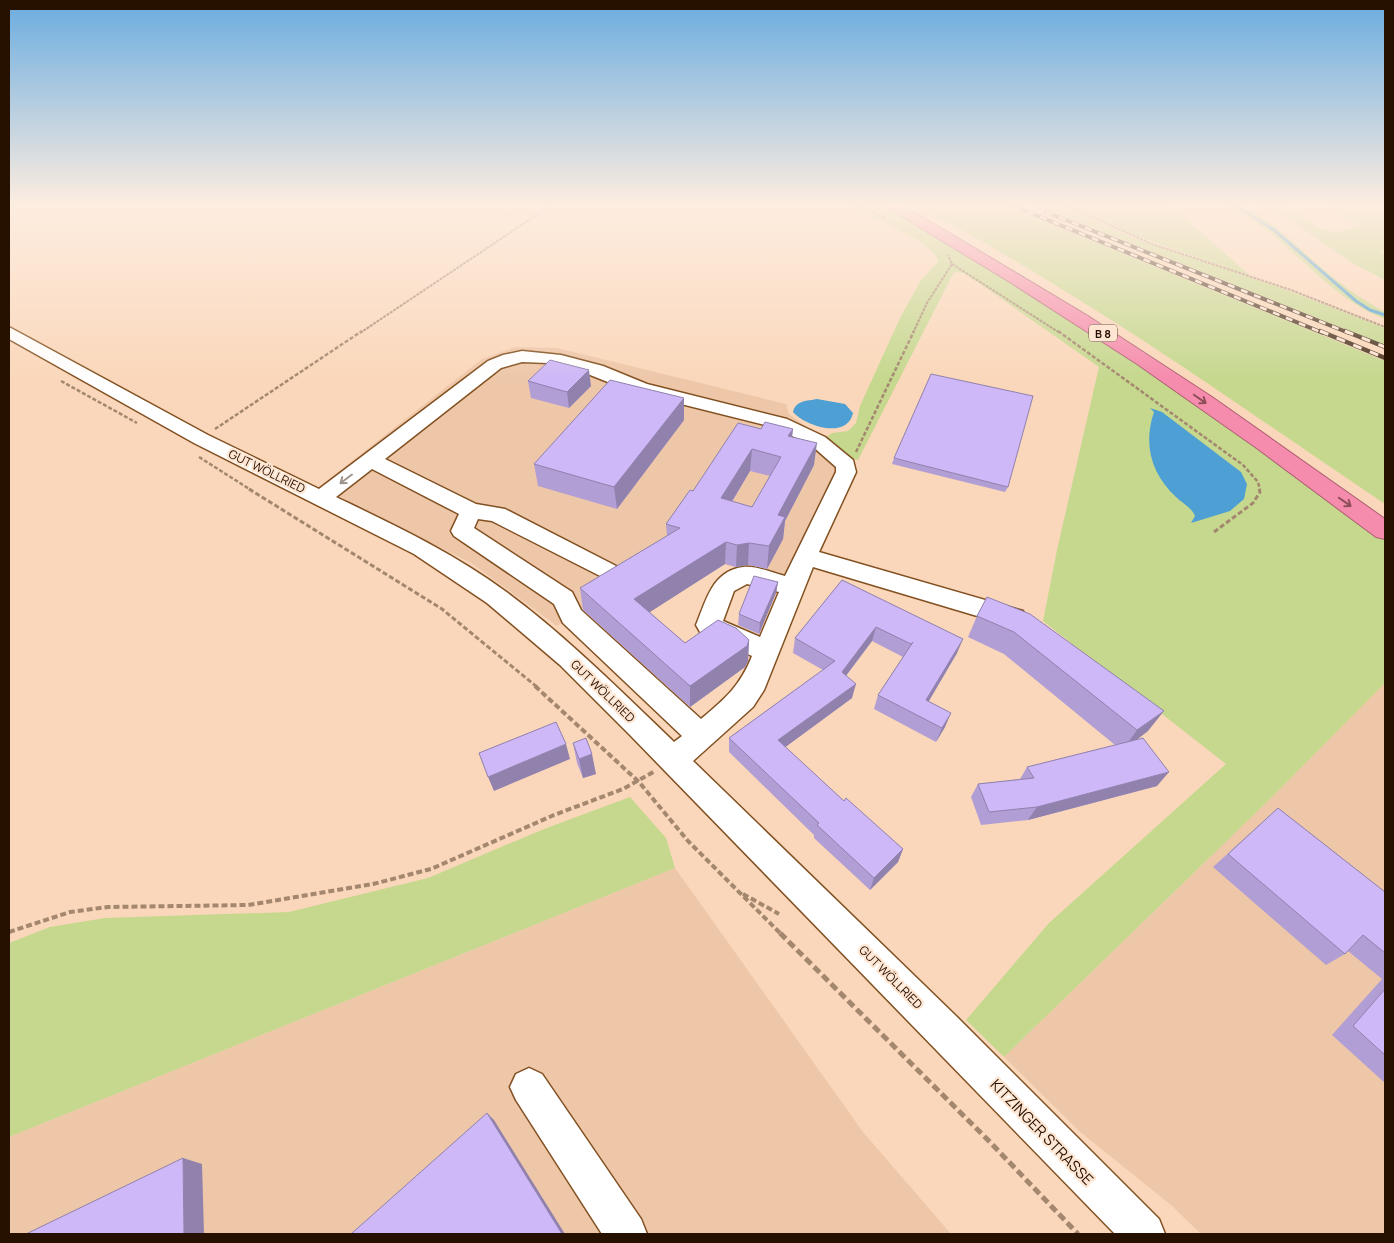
<svg xmlns="http://www.w3.org/2000/svg" width="1394" height="1243" font-family="Manrope,sans-serif">
<style>
.built{fill:#eec7a9}
.green{fill:#c5d88e}
.water{fill:#4e9fd4}
.lines{fill:none;stroke-linecap:round;stroke-linejoin:round}
.stream{stroke:#4e9fd4;stroke-width:3}
.minor-casing{stroke:#825021;stroke-width:3}
.highway-casing{stroke:#ad6071;stroke-width:2}
.path-far4{stroke:#a4876f;stroke-width:2;stroke-dasharray:3 1;stroke-linecap:butt}
.path-far3{stroke:#a4876f;stroke-width:2.5;stroke-dasharray:4 2;stroke-linecap:butt}
.path-far2{stroke:#a4876f;stroke-width:3;stroke-dasharray:5 2.5;stroke-linecap:butt}
.path-far1{stroke:#a4876f;stroke-width:4;stroke-dasharray:6 3;stroke-linecap:butt}
.path{stroke:#a4876f;stroke-width:5;stroke-dasharray:8 4;stroke-linecap:butt}
.minor{fill:#fff;fill-rule:evenodd}
.highway{fill:#f58bad;fill-rule:evenodd}
.rail-far1-casing{stroke:#47301e;stroke-width:4}
.rail-casing{stroke:#47301e;stroke-width:4.5}
.rail-far1{stroke:#fee6d3;stroke-width:2.5;stroke-dasharray:7;stroke-linecap:butt}
.rail{stroke:#fee6d3;stroke-width:3;stroke-dasharray:9;stroke-linecap:butt}
.wall{fill:#b19ed4;fill-rule:evenodd}
.shaded-wall{fill:#9081ad}
.building{fill:#ceb8f7;stroke:#9081ad;fill-rule:evenodd}
.oneway{stroke:#8e4e57}
.oneway2{stroke:#9d948d}
.labels{text-anchor:middle;dominant-baseline:central;stroke-width:4.5;stroke-linejoin:round;paint-order:stroke}
.shield{fill:#fee6d3;stroke:#675140;stroke-width:1}
.shield-label{font-size:11px;font-weight:bold;fill:#261101}
.street-label{font-size:12px;fill:#261101;stroke:#fee6d3}
.near-street-label{font-size:15px;fill:#261101;stroke:#fee6d3}
</style>
<rect width="100%" height="100%" fill="#fad7ba"/>
<g class="built">
<path d="M515,347l42,1 229,56 3,10 58,43 -63,126 -111,-35 -116,78 -86,-63 -152,-76 163,-128z"/>
<path d="M1385,683v551h-184l-30,-29 -92,-74 -75,-74 267,-259z"/>
<path d="M675,868l188,264 88,102h-942v-97z"/>
</g>
<g class="green">
<path d="M847,206h40l146,86 236,161 116,85v145l-114,115 -267,259 -38,-37 83,-97 177,-159 -183,-143 14,-71 42,-183 -120,-84 -16,-10 -9,-1 -96,188 -11,-3 -25,-17 10,-7 16,-2 8,-8 4,-17 40,-88 21,-38 17,-18c-1,-20 -73,-47 -91,-56z"/>
<path d="M917,206h90l378,155v143c-153,-103 -304,-212 -468,-298z"/>
<path d="M1038,206h27l66,31 153,52 101,39v17z"/>
<path d="M1068,206h97l18,10 67,60 -119,-42z"/>
<path d="M1229,206c34,0 70,44 95,64 19,16 40,31 61,42v7c-61,-23 -97,-84 -156,-113z"/>
<path d="M1262,206h25l31,22 15,4h7l21,-7 -36,-19h60v45l-5,1 5,3v25l-31,-16 -61,-42z"/>
<path d="M630,797l36,41 9,30 -666,269v-194l41,-16 55,-9 184,-6 139,-34 116,-49z"/>
</g>
<g class="water">
<path d="M817,399l28,5 8,9c-6,27 -48,13 -60,-1 3,-12 14,-11 24,-13z"/>
<path d="M1150,408l12,4 79,60 6,12 -3,15 -14,12 -39,12 4,-7c-3,-8 -13,-13 -19,-19 -25,-23 -33,-53 -22,-85z"/>
</g>
<g class="lines">
<path class="stream" d="M1237,206l37,24 82,71 14,9 15,5"/>
<g class="minor-casing">
<g id="minor">
<path d="M9,327l199,108 111,54 169,-128 15,-6 19,-4 39,4 42,11 44,18 140,35 38,18 28,23 3,12 -37,80 204,59 3,7 -3,7 -9,2 -201,-60 -49,123 -11,17 -60,54 262,254 204,204 6,15h-50l-485,-499 -70,-70 -73,-62 -73,-49 -220,-111 -185,-104zM522,362l26,1 22,4 63,25 140,35 38,18 25,22v5l-51,104c-12,-3 -30,-11 -42,-9 -31,4 -37,34 -47,58l4,7 52,24c-12,30 -26,42 -51,63l-120,-109 -9,-18 -98,-64 4,-9 14,2 122,62 8,-2 4,-6 -4,-6 -117,-60 -29,-5 -91,-45 116,-91zM372,469l87,45 -8,17 3,5 100,68 9,19 119,113 -8,6c-54,-52 -108,-106 -169,-151 -53,-39 -111,-66 -169,-94zM747,584l32,8 -19,45 -37,-16 11,-30z"/>
<path d="M529,1068l13,6 99,145 6,15h-45l-86,-134 -6,-13 6,-13z"/>
</g>
</g>
<g class="highway-casing">
<path id="highway" d="M885,206h19l184,110 124,81 173,122v20l-9,-2 -118,-88 -121,-85 -124,-80z"/>
</g>
<g class="path-far4">
<path d="M861,206l24,12"/>
<path d="M1067,206l85,38 139,46 94,37"/>
<path d="M952,264l108,69"/>
<path d="M360,333l190,-127"/>
<path d="M913,333l14,-30 25,-39 -4,-9"/>
</g>
<g class="path-far3">
<path d="M1058,331l185,134 15,17 2,8"/>
<path d="M61,381l76,42"/>
<path d="M215,429l147,-98"/>
<path d="M856,452l58,-121"/>
<path d="M199,457l52,33"/>
</g>
<g class="path-far2">
<path d="M249,489l193,120 95,78"/>
<path d="M1214,532l39,-29 7,-11 -1,-3"/>
</g>
<g class="path-far1">
<path d="M535,686l104,96 49,59 93,93"/>
<path d="M743,894l36,20"/>
<path d="M9,932l61,-20 38,-5 140,-2 125,-21 58,-15 123,-54 69,-26 32,-18"/>
</g>
<path class="path" d="M780,933l208,207 90,94"/>
<use href="#minor" class="minor"/>
<use href="#highway" class="highway"/>
<g class="rail-far1-casing">
<g id="rail-far1">
<path d="M1014,206l309,127"/>
<path d="M1046,212l303,121"/>
</g>
</g>
<g class="rail-casing">
<g id="rail">
<path d="M1320,331l65,27"/>
<path d="M1345,331l40,16"/>
</g>
</g>
<use href="#rail-far1" class="rail-far1"/>
<use href="#rail" class="rail"/>
</g>
<g class="wall">
<path d="M528,381l63,5 -22,22 -38,-10z"/>
<path d="M684,398v22l-67,89 -79,-23 -4,-22z"/>
<path d="M761,429h32l-1,8 22,28 -29,56 -2,18 -16,30 -19,-4 -12,2 -11,-3 -76,48 36,31 64,-3 -1,21 -3,6 -55,40 -107,-97 -3,-22 87,-52 -1,-12 27,-33zM750,471l20,5 -18,31 -20,-5z"/>
<path d="M894,458l114,29 -3,5 -113,-28z"/>
<path d="M842,580l115,73 -28,48 16,26 -9,15 -62,-33 4,-14 25,-38 -31,-16 -26,35 6,22 -67,49 59,54 59,48 -5,13 -28,28 -56,-52v-3l-85,-83v-14l94,-68 -30,-17 2,-15z"/>
<path d="M778,582l-2,11 -17,41 -21,-9 1,-11z"/>
<path d="M987,597l161,134 -11,8 20,47 -129,34 -47,5 -10,-28 7,-13 42,-5 7,-12 88,-22 -111,-91 -36,-17 9,-21z"/>
<path d="M573,743l23,31 -13,4 -6,-15z"/>
<path d="M1278,808l107,84v191l-53,-48 50,-56 -34,-28 -3,3 -19,11 -113,-98z"/>
</g>
<g class="shaded-wall">
<path d="M589,370l2,16 -22,22 -2,-16z"/>
<path d="M684,398v22l-67,89 -3,-22z"/>
<path d="M793,429l-3,22 -2,-15z"/>
<path d="M817,443l-3,22 -29,56 -2,18 -16,30 2,-23 9,-31z"/>
<path d="M752,449l-2,22 -30,50 1,-23z"/>
<path d="M726,542l-1,22 -89,57 -2,-22z"/>
<path d="M749,543l-1,22 -12,2 1,-22z"/>
<path d="M778,582l-2,11 -17,41 1,-11z"/>
<path d="M876,627l-4,14 -34,45 4,-14z"/>
<path d="M963,639l-6,14 -36,61 5,-14z"/>
<path d="M749,640l-1,21 -3,6 -55,40v-21z"/>
<path d="M856,684l-4,14 -76,56 2,-14z"/>
<path d="M1164,711l-16,20 -26,20 15,-21z"/>
<path d="M951,713l-6,14 -9,15 6,-14z"/>
<path d="M566,744l4,15 -76,32 -6,-14z"/>
<path d="M592,754l4,20 -13,4 -4,-19z"/>
<path d="M1169,772l-12,14 -129,34 9,-13z"/>
<path d="M903,849l-5,13 -28,28 4,-12z"/>
<path d="M487,1113l7,7 71,114h-3z"/>
<path d="M183,1158l19,6 2,70h-20z"/>
</g>
<g class="building">
<path d="M550,360l39,10 -22,22 -39,-11z"/>
<path d="M931,374l102,22 -25,91 -114,-29z"/>
<path d="M610,380l74,18 -70,89 -80,-23z"/>
<path d="M765,422l28,7 -5,7 29,7 -39,72 7,2 -16,29 -20,-3 -12,2 -11,-3 -92,57 51,44 33,-23 18,8 13,12 -2,6 -57,40 -110,-98 100,-60 -14,-4 24,-34 3,1 45,-68 23,6zM752,449l29,8 -29,50 -31,-9z"/>
<path d="M754,576l24,6 -18,41 -21,-9z"/>
<path d="M842,580l121,59 -37,61 25,13 -9,15 -64,-33 35,-53 -2,2 -35,-17 -34,45 14,12 -78,56 66,61 2,-3 57,51 -29,29 -57,-53 2,-2 -90,-85 106,-77 -40,-23z"/>
<path d="M987,597l43,17 134,97 -27,19 -123,-98 -37,-16z"/>
<path d="M556,722l10,22 -78,33 -9,-24z"/>
<path d="M586,738l6,16 -13,5 -6,-16z"/>
<path d="M1143,738l26,34 -132,35 -48,5 -11,-28 56,-6 -7,-11z"/>
<path d="M1278,808l107,84v61l-22,-18 -18,19 -117,-100z"/>
<path d="M1385,989v66l-32,-29z"/>
<path d="M487,1113l75,121h-211z"/>
<path d="M183,1158l1,76h-158z"/>
</g>
<defs><path id="oneway-shaft" d="M-6 0H5M1.5-3L5.5 0L1.5 3" fill="none" stroke-width="1.6" stroke-linecap="round" stroke-linejoin="round" transform="scale(1.25)"/></defs>
<g class="oneway">
<use href="#oneway-shaft" transform="translate(1200 399) rotate(35)"/>
<use href="#oneway-shaft" transform="translate(1345 502) rotate(35)"/>
</g>
<use class="oneway2" href="#oneway-shaft" transform="translate(346 479) rotate(143)"/>
<linearGradient id="sky" x2="0" y2="1"><stop stop-color="#6aace0"/><stop offset="0.54" stop-color="#fdede0"/><stop offset="1" stop-color="#fdede0" stop-opacity="0"/></linearGradient>
<rect width="1394" height="380" fill="url(#sky)"/>
<g class="labels">
<rect class="shield" x="1089" y="324.5" width="28" height="17" rx="4"/>
<g class="shield-label">
<text x="1103" y="333">B 8</text>
</g>
<g class="street-label">
<text transform="translate(267 471) rotate(26)">GUT WÖLLRIED</text>
<text transform="translate(603 691) rotate(44)">GUT WÖLLRIED</text>
<text transform="translate(891 977) rotate(45)">GUT WÖLLRIED</text>
</g>
<g class="near-street-label">
<text transform="translate(1042 1132) rotate(46)">KITZINGER STRASSE</text>
</g>
</g>
<rect width="1394" height="1243" fill="none" stroke="#261101" stroke-width="20"/>
</svg>
